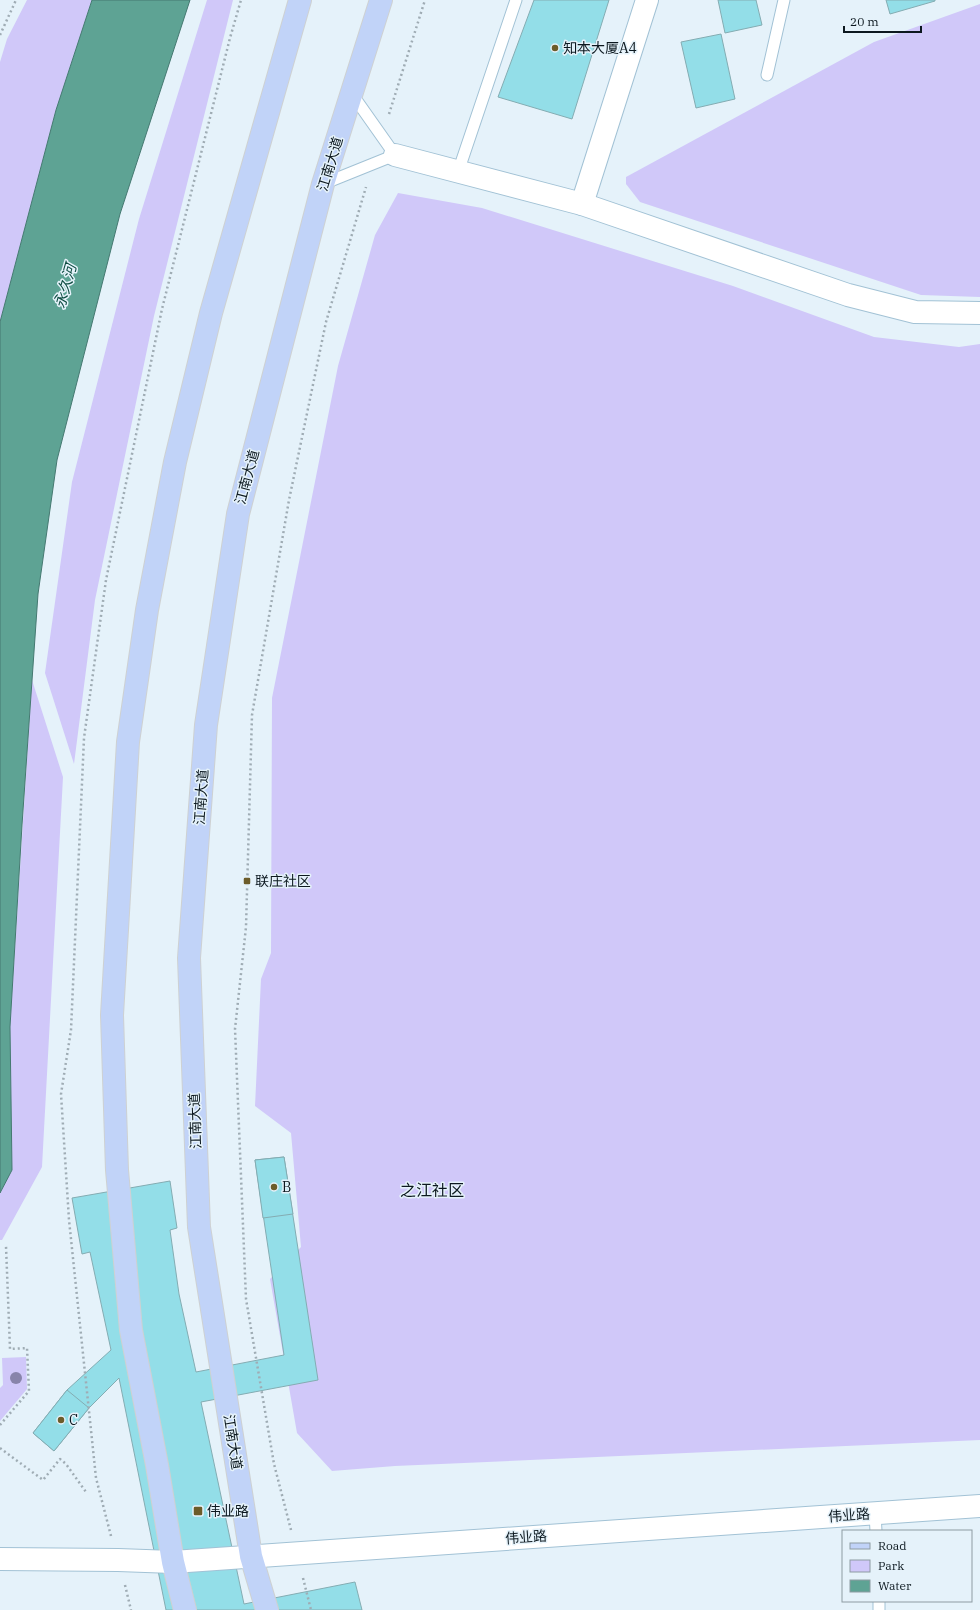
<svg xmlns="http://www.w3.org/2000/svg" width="980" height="1610" font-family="'IBM Plex Serif','Noto Sans SC',serif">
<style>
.green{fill:#d0c8f9}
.water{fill:#5ea394;stroke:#457971}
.building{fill:#93dee8;stroke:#84acb2}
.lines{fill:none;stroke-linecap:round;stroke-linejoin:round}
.service-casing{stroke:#a2c2d5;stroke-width:13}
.minor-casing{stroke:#a2c2d5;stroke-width:24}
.secondary-casing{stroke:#a2c2d5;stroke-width:24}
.primary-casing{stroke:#ced1d2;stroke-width:24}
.path{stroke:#9facb4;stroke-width:2.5;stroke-dasharray:2 3;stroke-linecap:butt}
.service{stroke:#fff;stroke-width:11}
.minor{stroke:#fff;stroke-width:22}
.secondary{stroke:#fff;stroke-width:22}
.primary{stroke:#c1d3f8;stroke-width:22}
.tree{fill:#8884aa}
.poi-dot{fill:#6c5c2a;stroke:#e5f2fa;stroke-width:1.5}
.labels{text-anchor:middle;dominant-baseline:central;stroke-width:3;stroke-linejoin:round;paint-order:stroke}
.poi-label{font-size:14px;fill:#0c181f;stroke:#e5f2fa;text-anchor:start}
.street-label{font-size:14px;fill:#0c181f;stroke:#e5f2fa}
.water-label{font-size:15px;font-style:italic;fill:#0e4c41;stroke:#e5f2fa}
.quarter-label{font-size:16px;fill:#0c181f;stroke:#e5f2fa}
</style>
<rect width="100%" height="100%" fill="#e5f2fa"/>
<g class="green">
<path d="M27,0h65l-36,110 -56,212v-260l7,-23z"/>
<path d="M207,0h26l-79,316 -59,284 -21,164 -29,-91 27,-191 67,-263z"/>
<path d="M980,4v293l-59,-2 -281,-93 -14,-18v-7l248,-135z"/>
<path d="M398,193l84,15 251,78 141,51 85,10 21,-3v1096l-585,26 -63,5 -35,-38 -27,-154 31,-32 -10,-114 -36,-27 6,-127 10,-26 1,-255 66,-332 37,-131z"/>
<path d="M32,680l31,97 -21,390 -40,73h-2v-47l12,-23 -2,-143z"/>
<path d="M26,1357l1,32 -27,32v-33l3,-3 -1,-27z"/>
</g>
<path class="water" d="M92,0h98l-70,214 -63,246 -19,134 -16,231 -12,202 2,143 -12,23v-871l56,-212z"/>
<g class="building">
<path d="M534,0h75l-37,119 -74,-22z"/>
<path d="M718,0h38l6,25 -37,8z"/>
<path d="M886,0h49v1l-45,13z"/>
<path d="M721,34l14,65 -39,9 -15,-66z"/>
<path d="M284,1157l34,223 -117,22 43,202 111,-22 7,28h-196l-47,-232 -30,30 -35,43 -21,-18 34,-43 44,-40 -21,-98 -8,2 -10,-56 98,-17 7,47 -7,2 9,64 17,78 88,-17 -29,-195z"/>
<path d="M284,1157l9,57 -30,4 -8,-58z"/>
<path d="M67,1390l22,18 -35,43 -21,-18z"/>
</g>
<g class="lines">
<g class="service-casing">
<g id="service">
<path d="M767,75l17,-75"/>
<path d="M458,172l58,-172"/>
<path d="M323,184l72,-29 -43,-61"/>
<path d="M875,1514l1,17"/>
<path d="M879,1601v9"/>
</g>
</g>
<g class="minor-casing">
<g id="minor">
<path d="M395,155l187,49 266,91 67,17 65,1"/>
<path d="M582,204l65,-204"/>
</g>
</g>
<g class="secondary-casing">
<path id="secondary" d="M0,1559l118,1 55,2 807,-56"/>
</g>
<g class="primary-casing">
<g id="primary">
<path d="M185,1610l-12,-48 -16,-97 -26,-135 -14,-160 -5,-155 16,-273 19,-132 28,-148 36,-149 89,-313"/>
<path d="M267,1610l-16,-54 -52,-329 -10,-269 17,-233 32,-211 85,-330 58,-184"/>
</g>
</g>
<g class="path">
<path d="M0,35l16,-35"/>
<path d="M389,114l36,-114"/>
<path d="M0,1425l29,-34 -2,-43 -17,1 -4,-103"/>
<path d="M0,1448l43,32 17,-21 6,5 20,28"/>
<path d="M291,1530l-17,-66 -28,-165 -11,-270 11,-102 6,-212 37,-215 37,-178 40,-135"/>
<path d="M111,1536l-15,-58 -27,-258 -8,-126 10,-64 13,-292 22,-158 56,-271 68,-271 11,-38"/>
<path d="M303,1578l8,32"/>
<path d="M125,1585l6,25"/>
</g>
<use href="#service" class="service"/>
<use href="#minor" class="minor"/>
<use href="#secondary" class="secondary"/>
<use href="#primary" class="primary"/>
</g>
<circle class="tree" cx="16" cy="1378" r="6"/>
<g class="poi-dot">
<circle cx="555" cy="48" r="4"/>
<rect x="243" y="877" width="8" height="8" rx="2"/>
<circle cx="274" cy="1187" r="4"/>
<circle cx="61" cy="1420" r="4"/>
<rect x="193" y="1506" width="10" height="10" rx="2"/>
</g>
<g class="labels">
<g class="poi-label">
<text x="563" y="48">知本大厦A4</text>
<text x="255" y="881">联庄社区</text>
<text x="282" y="1187">B</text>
<text x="69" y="1420">C</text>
<text x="207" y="1511">伟业路</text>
</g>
<g class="street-label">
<text transform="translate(330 164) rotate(-73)">江南大道</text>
<text transform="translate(247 477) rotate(-75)">江南大道</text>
<text transform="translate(201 797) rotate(-86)">江南大道</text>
<text transform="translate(195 1121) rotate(-92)">江南大道</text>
<text transform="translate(233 1442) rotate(81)">江南大道</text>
<text transform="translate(849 1515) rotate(-4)">伟业路</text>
<text transform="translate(526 1537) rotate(-4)">伟业路</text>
</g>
<g class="water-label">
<text transform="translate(65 286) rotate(-74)">永久河</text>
</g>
<g class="quarter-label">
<text x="432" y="1190">之江社区</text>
</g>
</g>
<rect x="842" y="1530" width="130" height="72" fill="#e5f2fa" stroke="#8e9ba2"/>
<rect x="850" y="1543" width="20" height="6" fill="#c1d3f8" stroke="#8e9ba2"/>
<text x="878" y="1550" font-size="12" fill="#0c181f">Road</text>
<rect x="850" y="1560" width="20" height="12" fill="#d0c8f9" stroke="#8e9ba2"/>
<text x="878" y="1570" font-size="12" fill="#0c181f">Park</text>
<rect x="850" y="1580" width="20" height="12" fill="#5ea394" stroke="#8e9ba2"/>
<text x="878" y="1590" font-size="12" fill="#0c181f">Water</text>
<path d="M844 26v6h77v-6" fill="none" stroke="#0c181f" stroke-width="2"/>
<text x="850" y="26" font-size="12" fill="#0c181f" stroke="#e5f2fa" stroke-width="3" paint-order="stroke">20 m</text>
</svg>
